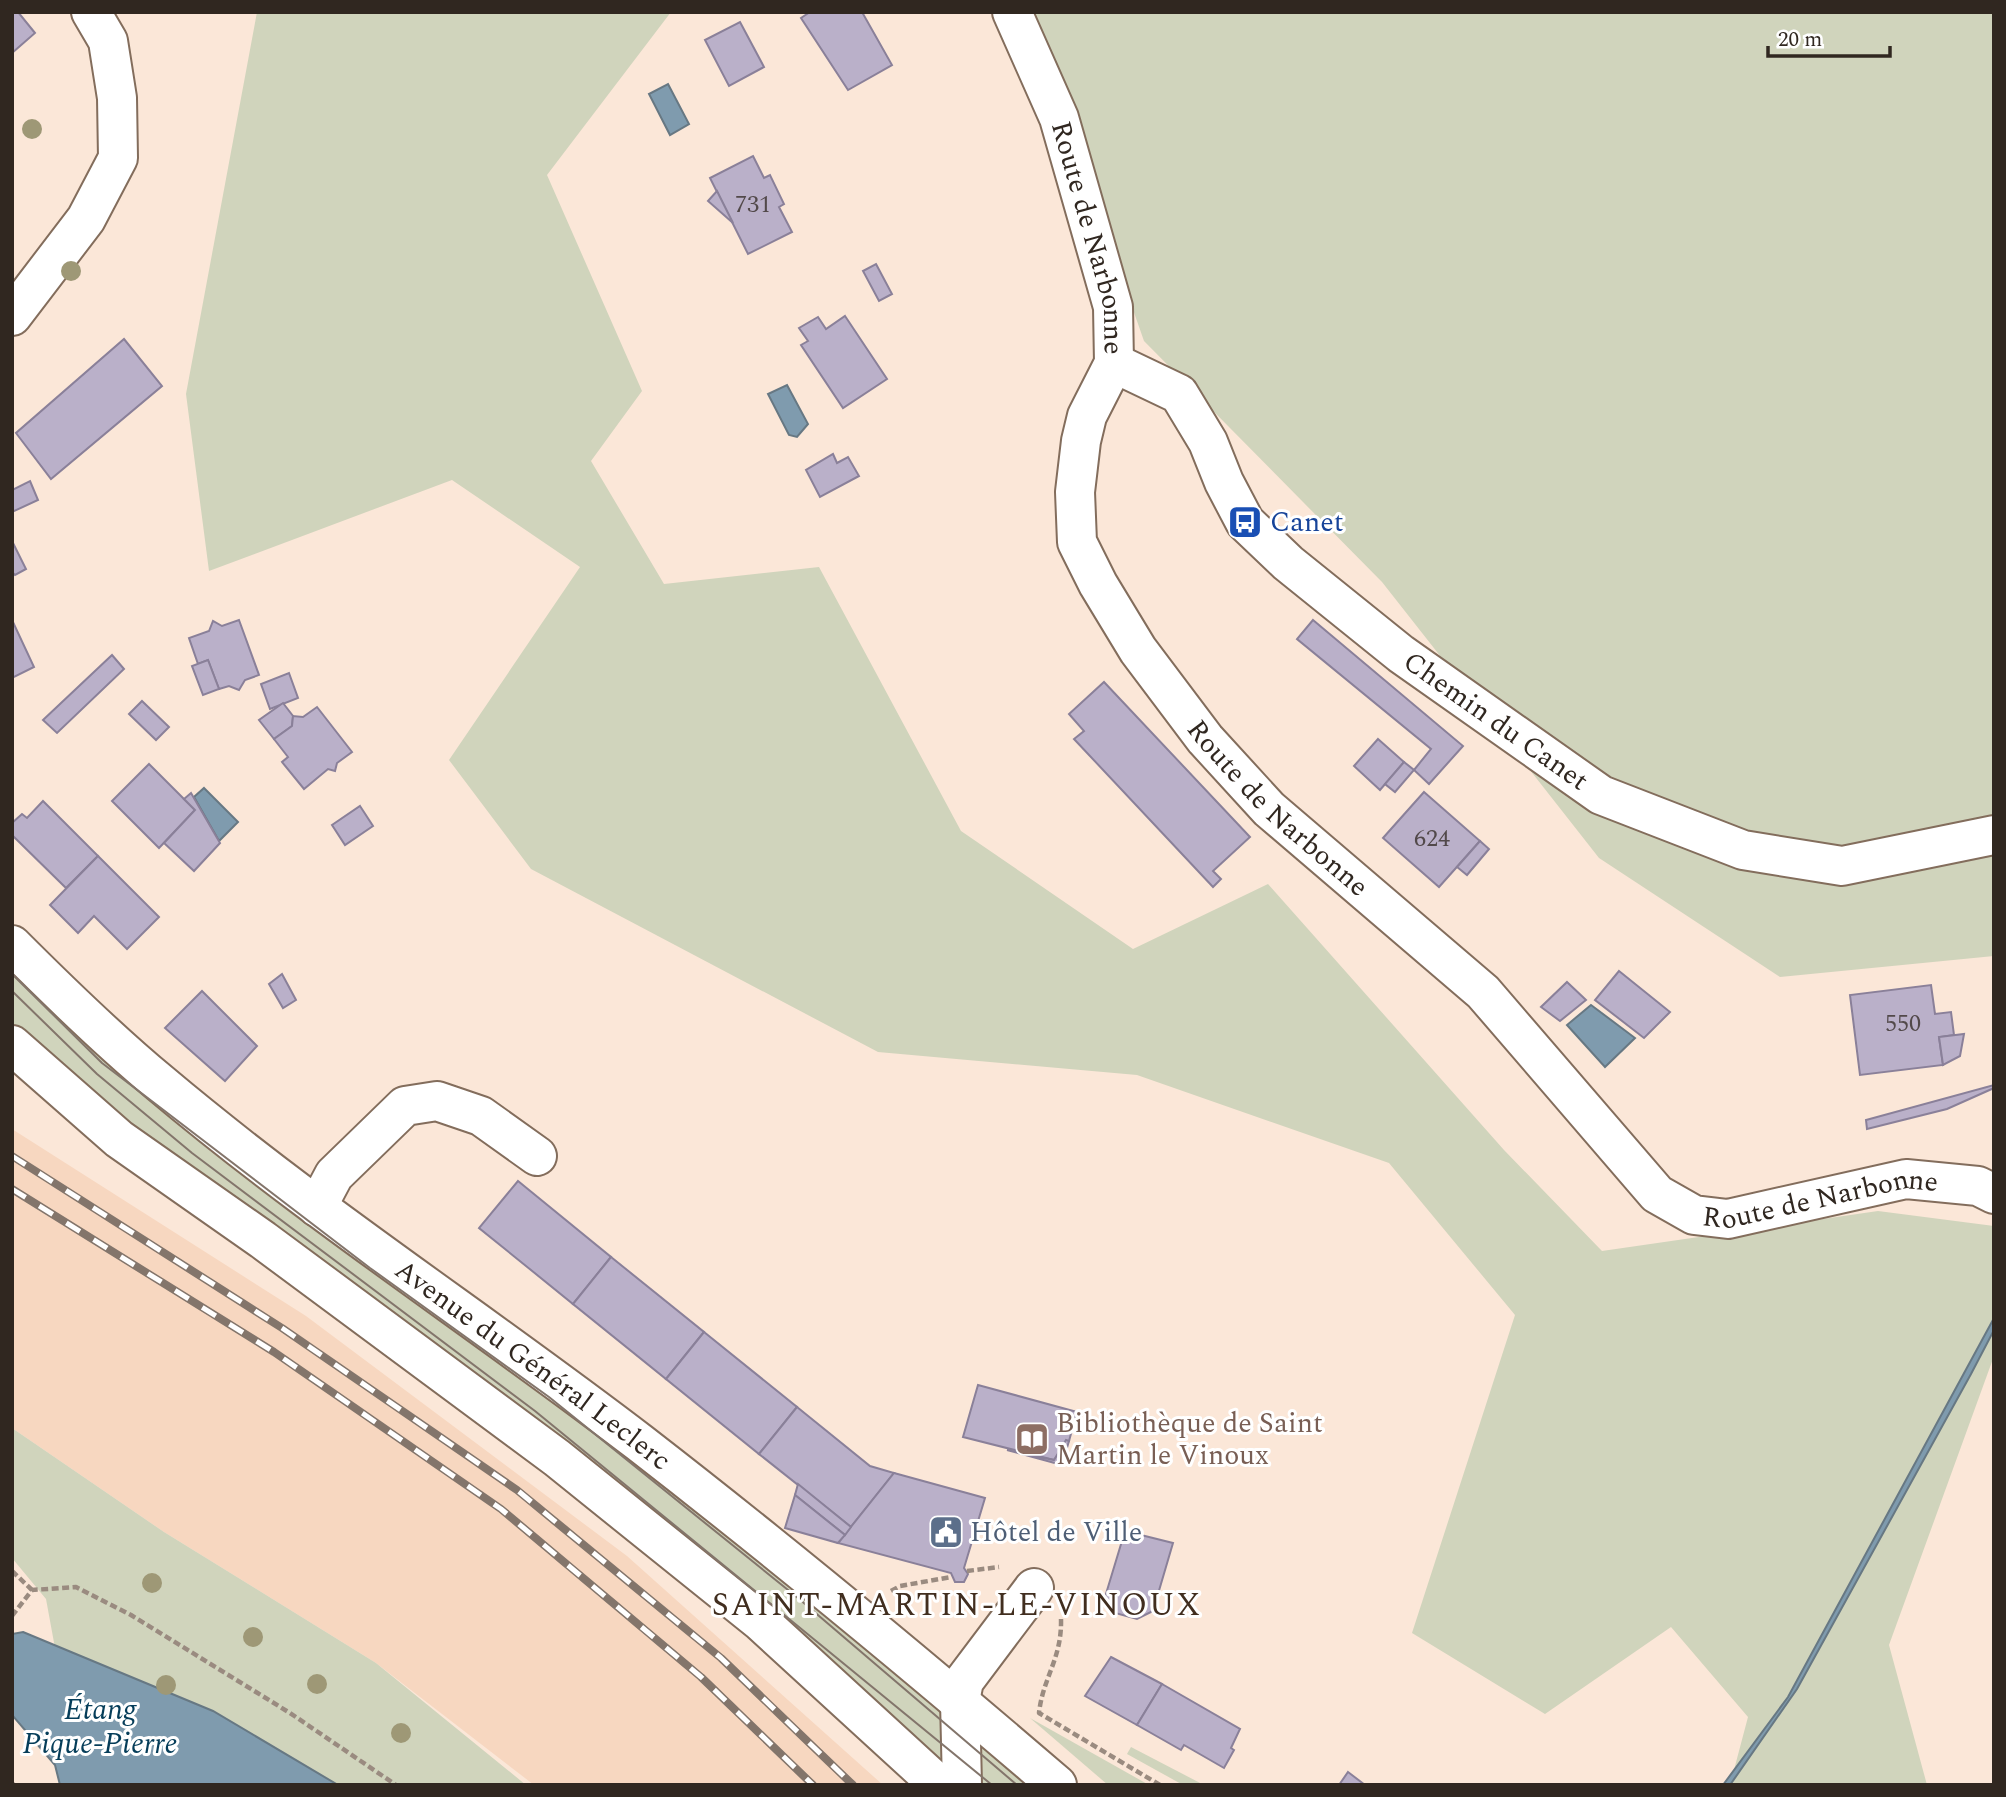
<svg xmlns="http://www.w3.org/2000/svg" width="2006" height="1797" font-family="Spectral,serif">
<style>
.built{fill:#f7d7c0}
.green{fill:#d0d4bc}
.water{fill:#7f9bae;stroke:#677883;stroke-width:2}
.building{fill:#bab0c9;stroke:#8a8099;stroke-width:2}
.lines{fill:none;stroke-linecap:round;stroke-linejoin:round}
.minor-casing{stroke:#836d5c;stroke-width:42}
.major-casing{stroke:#836d5c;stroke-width:42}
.path{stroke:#9a8b80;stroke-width:4.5;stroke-dasharray:7 3.5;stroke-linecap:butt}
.minor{stroke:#fff;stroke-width:38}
.major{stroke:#fff;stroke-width:38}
.tram{stroke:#83756b;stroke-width:2}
.rail-casing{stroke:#83756b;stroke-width:8}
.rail{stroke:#fff;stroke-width:5;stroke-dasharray:16;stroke-linecap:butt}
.tree{fill:#9e9876}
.labels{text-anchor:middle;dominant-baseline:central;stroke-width:6;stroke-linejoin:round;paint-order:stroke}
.number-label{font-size:24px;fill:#52494a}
.street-label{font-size:28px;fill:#302720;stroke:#fff}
.transit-label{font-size:28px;fill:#164399;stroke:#fff;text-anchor:start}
.education-label{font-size:28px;fill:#785e54;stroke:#fff;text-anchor:start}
.service-label{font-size:28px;fill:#4e5e75;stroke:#fff;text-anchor:start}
.water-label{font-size:30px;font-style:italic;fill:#053d59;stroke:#fff}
.quarter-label{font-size:32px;letter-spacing:2px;fill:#412e1f;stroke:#fff}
</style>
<rect width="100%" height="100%" fill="#fbe7d8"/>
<path class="built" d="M12,1129l294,187 321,240 256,229h-349l-158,-122 -212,-131 -152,-104z"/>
<g class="green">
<path d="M257,12h414l-124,163 95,216 -51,70 73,123 155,-17 142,264 172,118 135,-65 236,266 98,101 276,-40 116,15v130l-105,289 38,140h-197l18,-68 -77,-90 -126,87 -133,-81 103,-318 -126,-152 -252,-88 -259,-23 -347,-183 -82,-109 131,-193 -128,-87 -243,91 -23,-177z"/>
<path d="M1029,12h965v944l-214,21 -181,-119 -217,-276 -238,-241z"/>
<path d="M12,958l486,386 450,368 1,55 -826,-640 -111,-98z"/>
<path d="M12,1428l152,104 212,131 150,122h-188l-125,-74 -158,-63 -9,-49 -34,-41z"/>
<path d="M1030,1718l119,67h-41z"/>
<path d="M976,1737l58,48h-59z"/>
<path d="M1131,1747l73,38h-21l-56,-31z"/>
</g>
<g class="water">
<path d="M668,84l21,40 -19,11 -21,-41z"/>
<path d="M787,385l21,39 -11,13 -8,-2 -21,-41z"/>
<path d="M204,788l34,34 -19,19 -25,-44z"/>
<path d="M1591,1005l44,33 -30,29 -38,-42z"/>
<path d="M1994,1318v12l-23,44 -174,315 -67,96h-7l65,-88z"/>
<path d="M23,1632l190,79 125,74h-278l-5,-20 -43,-50v-81z"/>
</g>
<g class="building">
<path d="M12,12h6l17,21 -23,20z"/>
<path d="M810,12h52l30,53 -44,25 -47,-72z"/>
<path d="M740,22l24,45 -35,19 -24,-46z"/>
<path d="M753,156l11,22 6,-3 14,29 -5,3 13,25 -44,22 -38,-76z"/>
<path d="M717,191l16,32 -25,-22z"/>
<path d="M876,264l16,30 -13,7 -16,-30z"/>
<path d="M845,316l42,63 -44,29 -42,-63 7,-4 -9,-13 19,-11 8,12z"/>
<path d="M124,339l38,47 -111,93 -35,-46z"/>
<path d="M833,454l4,9 11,-6 11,19 -39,21 -14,-27z"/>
<path d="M30,481l8,19 -26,12v-22z"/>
<path d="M12,541l14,28 -11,6 -3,-3z"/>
<path d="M12,620l22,47 -22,11z"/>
<path d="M239,620l20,55 -14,5 -6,10 -10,-4 -10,3 -11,-29 -10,4 -9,-26 20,-7 4,-10 9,5z"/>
<path d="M1313,620l150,126 -34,38 -15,-14 17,-21 -134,-110z"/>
<path d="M112,655l12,14 -67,64 -14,-13z"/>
<path d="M208,660l11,29 -16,6 -11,-29z"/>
<path d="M289,673l9,25 -28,11 -9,-25z"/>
<path d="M1104,682l146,155 -37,34 8,8 -8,8 -139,-148 10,-8 -15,-17z"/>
<path d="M142,701l27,26 -13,13 -27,-26z"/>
<path d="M283,703l10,13 -1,10 -18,13 -15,-19z"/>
<path d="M317,707l35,45 -15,11 -2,8 -7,-2 -24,20 -22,-27 6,-5 -14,-18 18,-13 1,-10 10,1z"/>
<path d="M1378,739l26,23 -24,28 -26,-24z"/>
<path d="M1404,762l10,8 -19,22 -10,-8z"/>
<path d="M149,764l46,46 -36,38 -47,-47z"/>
<path d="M1424,792l56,49 -41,46 -56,-49z"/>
<path d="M191,793l29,50 -26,28 -30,-28 31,-33 -11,-11z"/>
<path d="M43,801l55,55 -32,32 -54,-53v-12l10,-9 5,4z"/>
<path d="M360,806l13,20 -28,19 -13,-20z"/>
<path d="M1480,841l9,8 -22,26 -10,-8z"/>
<path d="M98,856l61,61 -32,32 -33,-33 -16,17 -28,-28z"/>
<path d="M1619,971l51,41 -26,26 -49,-38z"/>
<path d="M282,974l14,26 -13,8 -14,-24z"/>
<path d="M1567,982l19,18 -26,21 -19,-14z"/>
<path d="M1931,985l4,29 16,-2 3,23 -15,2 4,28 -83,10 -10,-80z"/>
<path d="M202,991l55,55 -32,35 -60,-53z"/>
<path d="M1964,1034l-4,22 -17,9 -4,-28z"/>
<path d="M1994,1085v3l-47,21 -80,20 -1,-9z"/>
<path d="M518,1181l93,76 -38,47 -94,-76z"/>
<path d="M611,1257l93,75 -38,47 -93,-75z"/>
<path d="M704,1332l93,75 -38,47 -93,-75z"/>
<path d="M978,1385l99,27 -8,29 -15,19 -91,-23z"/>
<path d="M797,1407l73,59 24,7 -43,54 -92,-73z"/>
<path d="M1066,1440l3,1 -7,24 -55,-15 47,10z"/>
<path d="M894,1473l91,25 -21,70 4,6 -4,8h-9l-4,-9 -113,-30z"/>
<path d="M798,1484l53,43 -6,8 -50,-40z"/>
<path d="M795,1495l50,40 -7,8 -53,-15z"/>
<path d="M1125,1531l48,12 -20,68 -16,8 -22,-6 -10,-16z"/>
<path d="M1111,1657l51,27 -25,41 -52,-29z"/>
<path d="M1162,1684l78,45 -9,19 3,2 -10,18 -40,-23 -3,5 -44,-25z"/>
<path d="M1348,1772l17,13h-26z"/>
</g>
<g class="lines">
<g class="minor-casing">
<g id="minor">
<path id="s1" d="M1012,12l47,106 54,189 1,56 -27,53 -6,25 -6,51 2,50 21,42 40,66 67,89 64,70 214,183 174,202 37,21 34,4 178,-40 72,7 16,8"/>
<path d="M12,316l74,-97 32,-61 -1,-60 -9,-57 -17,-29"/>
<path id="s2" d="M1114,363l65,31 29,48 16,40 21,40 43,41 113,91 200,141 142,55 99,16 152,-31"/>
<path d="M317,1207l17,-32 71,-69 32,-5 44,15 56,40"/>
<path d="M962,1785l-2,-84 4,-20 70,-93"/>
</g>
</g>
<g class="major-casing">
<g id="major">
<path id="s3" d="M12,945c48,48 96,95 148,138 153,129 321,238 480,360 142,110 281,225 417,342"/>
<path d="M12,1045l107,94 144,101 294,218 204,164 178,163"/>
</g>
</g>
<g class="path">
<path d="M12,1571l20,19"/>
<path d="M967,1571l32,-4"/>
<path d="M891,1591l9,-5 51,-9"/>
<path d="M12,1616l20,-26 44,-3 55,28 159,98 106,72"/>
<path d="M1061,1619c1,40 -18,58 -22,94l121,72"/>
<path d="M12,1783l2,2"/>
</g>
<use href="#minor" class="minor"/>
<use href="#major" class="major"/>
<g class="tram">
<path d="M12,974l90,89 268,205 179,129 249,201 219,187"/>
<path d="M12,991l85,83 95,79 343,258 457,374"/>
</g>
<g class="rail-casing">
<g id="rail">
<path d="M12,1156l270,172 235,162 204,168 132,127"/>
<path d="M12,1189l262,163 227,157 200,168 112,108"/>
</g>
</g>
<use href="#rail" class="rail"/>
</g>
<g class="tree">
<circle cx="32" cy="129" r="10"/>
<circle cx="71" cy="271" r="10"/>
<circle cx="152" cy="1583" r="10"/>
<circle cx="253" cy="1637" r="10"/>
<circle cx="317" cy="1684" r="10"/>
<circle cx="166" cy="1685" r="10"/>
<circle cx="401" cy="1733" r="10"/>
</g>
<defs>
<g id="bus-square" transform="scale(1.75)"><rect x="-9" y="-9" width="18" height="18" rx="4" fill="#1a4fb4" stroke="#fff"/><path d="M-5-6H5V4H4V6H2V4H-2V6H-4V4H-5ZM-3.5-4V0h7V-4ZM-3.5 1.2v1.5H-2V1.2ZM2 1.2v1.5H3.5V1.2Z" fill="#fff"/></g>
<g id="library-square" transform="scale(1.75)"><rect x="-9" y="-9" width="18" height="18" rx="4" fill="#8d6e63" stroke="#fff"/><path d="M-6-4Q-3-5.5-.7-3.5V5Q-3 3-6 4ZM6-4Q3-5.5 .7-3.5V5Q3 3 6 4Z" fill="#fff"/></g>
<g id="civic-square" transform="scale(1.75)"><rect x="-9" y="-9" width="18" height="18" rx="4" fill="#5c6f8a" stroke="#fff"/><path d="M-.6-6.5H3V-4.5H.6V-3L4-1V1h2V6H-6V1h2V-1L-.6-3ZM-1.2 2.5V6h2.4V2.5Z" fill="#fff"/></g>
</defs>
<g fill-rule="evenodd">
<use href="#bus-square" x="1245" y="522"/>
<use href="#library-square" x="1032" y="1439"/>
<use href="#civic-square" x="946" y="1532"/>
</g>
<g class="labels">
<g class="number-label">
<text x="753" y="205">731</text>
<text x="1432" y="839">624</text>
<text x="1903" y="1024">550</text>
</g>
<g class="street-label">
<text stroke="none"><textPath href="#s1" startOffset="240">Route de Narbonne</textPath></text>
<text stroke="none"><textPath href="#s2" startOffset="537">Chemin du Canet</textPath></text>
<text stroke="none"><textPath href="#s1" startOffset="891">Route de Narbonne</textPath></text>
<text stroke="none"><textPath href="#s1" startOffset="1605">Route de Narbonne</textPath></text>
<text stroke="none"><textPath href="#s3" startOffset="670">Avenue du Général Leclerc</textPath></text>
</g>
<g class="transit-label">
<text x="1270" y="522">Canet</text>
</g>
<g class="education-label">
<text x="1056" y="1423">Bibliothèque de Saint<tspan x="1056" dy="32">Martin le Vinoux</tspan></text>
</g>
<g class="service-label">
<text x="970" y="1532">Hôtel de Ville</text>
</g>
<g class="water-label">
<text x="100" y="1710">Étang<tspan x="100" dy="34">Pique-Pierre</tspan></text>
</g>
<g class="quarter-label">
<text x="957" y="1605">SAINT-MARTIN-LE-VINOUX</text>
</g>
</g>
<rect width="2006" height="1797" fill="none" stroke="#302720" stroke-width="28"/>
<path d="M1768 46v10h122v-10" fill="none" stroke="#302720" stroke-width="3.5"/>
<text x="1778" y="46" font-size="21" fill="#302720" stroke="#ffffff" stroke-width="5" paint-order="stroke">20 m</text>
</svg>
